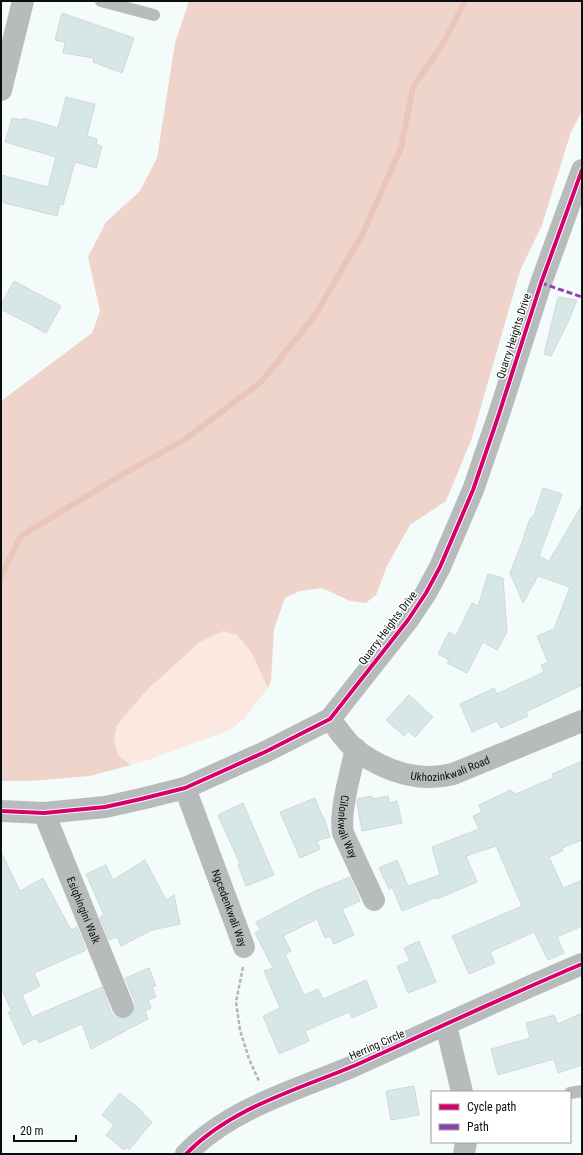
<svg xmlns="http://www.w3.org/2000/svg" width="583" height="1155" font-family="'Roboto Condensed',sans-serif">
<style>
.green{fill:#fae8e1}
.forest{fill:#efd4cb}
.lines{fill:none;stroke-linecap:round;stroke-linejoin:round}
.stream{stroke:#e9c5ba;stroke-width:6}
.building{fill:#d6e7e6;stroke:#d1d8d8}
.path{stroke:#b2b6b5;stroke-width:2.5;stroke-dasharray:4 2;stroke-linecap:butt}
.service{stroke:#b8bbbb;stroke-width:12}
.minor{stroke:#b8bbbb;stroke-width:22}
.quiet{stroke:#8e44ad;stroke-width:3;stroke-dasharray:6 3;stroke-linecap:butt}
.cycleway-casing{stroke:#fff;stroke-width:6}
.cycleway{stroke:#d6006c;stroke-width:4}
.labels{text-anchor:middle;dominant-baseline:central;stroke-width:3;stroke-linejoin:round;paint-order:stroke}
.street-label{font-size:11px;fill:#090f0f;stroke:#fff}
</style>
<rect width="100%" height="100%" fill="#f4fcfb"/>
<path class="green" d="M223,631l14,4 14,17 17,36 -24,31 -14,11 -82,30 -17,5 -13,-10 -4,-15 3,-15 31,-36 52,-47z"/>
<path class="forest" d="M189,1h393v110l-11,21 -29,93 -22,46 -48,167 -26,63 -36,24 -23,41 -11,29 -10,8 -16,-2 -28,-13 -22,3 -15,7 -11,31 -3,52 -3,7 -17,-36 -14,-17 -14,-4 -23,11 -52,47 -31,36 -3,15 4,15 13,10 -41,11 -60,5h-29v-380l91,-68 8,-22 -12,-54 18,-35 34,-31 17,-33 18,-115z"/>
<g class="lines">
<path class="stream" d="M1,576l20,-40 104,-63 59,-33 77,-58 53,-65 48,-82 39,-87 12,-61 31,-45 21,-41"/>
</g>
<g class="building">
<path d="M62,13l72,25 -12,35 -29,-11 1,-4 -31,-5 2,-11 -10,-2z"/>
<path d="M66,97l29,7 -8,32 10,3 -1,5 6,2 -6,22 -21,-6 -12,43 -3,-1 -3,12 -56,-14v-27l47,12 8,-30 -51,-15 7,-24 11,2v-2l35,10z"/>
<path d="M14,281l47,25 -15,27 -45,-24v-4z"/>
<path d="M558,297l19,3 -8,20 -18,36 -7,-2z"/>
<path d="M543,488l19,6 -23,62 10,5 33,-56v180l-56,27 2,4 -27,12 -4,-7 -25,11 -12,-28 34,-16 3,6 47,-22 -3,-7 7,-3 -11,-26 17,-7 16,-42 -32,-11 -15,27 -13,-30 15,-38h-1l7,-18 2,1z"/>
<path d="M488,574l15,4 4,54 -10,18 -14,-8 -16,31 -20,-10 2,-3 -11,-6 11,-22 7,4 16,-33 6,3z"/>
<path d="M409,695l24,22 -18,20 -7,-6 -4,5 -18,-16z"/>
<path d="M582,761v79l-20,8 1,3 -14,6 14,31 19,-8v46l-25,11 7,16 -16,7 -14,-28 -44,20 5,11 -26,11 -17,-38 70,-30 -26,-60 -30,10 11,26 -40,17v-2l-35,14 -10,-24 -3,2 -10,-21 18,-8 11,26 32,-11 -8,-28 47,-18 -6,-13 9,-4 -3,-7 31,-15 6,4 37,-16 -1,-4z"/>
<path d="M372,796v3l16,-3 1,7 8,-2 5,22 -40,8 -5,-27v-5z"/>
<path d="M315,798l8,20h1l6,19 -13,4 3,8 -20,9 -20,-46z"/>
<path d="M243,803l31,72 -28,11 -8,-21 2,-1 -22,-49z"/>
<path d="M1,852l19,39 23,-13 28,52 6,-3 9,23 -52,23 6,13 -18,9 10,22 70,-30 9,25 4,5 6,2h6l6,-5 2,-6v-6l-10,-24 24,-10 7,18 -4,1 4,10 -8,3 3,8 -6,3 3,8 -57,30 -9,-25 -43,19 -3,-5 -13,7 -15,-33h4l-11,-24z"/>
<path d="M145,860l21,40 8,-5 6,29 -28,6 -31,16 -4,-9 -8,3 -9,-23 4,-2 -18,-41 20,-9 7,15z"/>
<path d="M350,877l10,24 -18,8 12,26 -20,9 -4,-8 -5,2 -8,-19 -34,17 8,15 -6,3 19,41 14,-6 5,10 43,-19 11,27 -25,11 -3,-6 -44,19 4,10 -30,13 -16,-38 17,-8 -16,-37 9,-3 -18,-35 5,-3 -4,-8 57,-30z"/>
<path d="M419,941l17,41 -28,11 -11,-27 13,-5 -6,-13z"/>
<path d="M582,1013v52l-24,8 -4,-14 -56,16 -7,-26 39,-11 -4,-15 28,-8 4,9z"/>
<path d="M414,1086l5,29 -28,5 -5,-29z"/>
<path d="M120,1093l23,19 -1,1 10,9 -23,28 -3,-3 -2,3 -18,-15 8,-10 -12,-10z"/>
</g>
<g class="lines">
<path class="path" d="M243,967l-7,35 4,28 9,29 10,22"/>
<g class="service">
<path d="M101,1l53,14"/>
<path d="M570,1093l12,-2"/>
</g>
<g class="minor">
<path d="M1,90l22,-89"/>
<path id="s1" d="M330,719c8,10 16,23 26,31 28,21 63,33 97,24l129,-53"/>
<path id="s2" d="M356,749c-5,22 -17,63 -13,84l31,67"/>
<path id="s3" d="M185,788l59,159"/>
<path d="M1,811l43,2 61,-6 36,-8 44,-11 80,-36 65,-33 78,-99 18,-27 14,-26 33,-77 25,-73 43,-134 41,-113"/>
<path id="s4" d="M44,813l79,194"/>
<path d="M446,1025l16,67"/>
<path d="M186,1154c46,-47 111,-64 170,-89 75,-34 150,-69 226,-101"/>
<path d="M464,1154l2,-12"/>
</g>
<path class="quiet" d="M541,283l41,14"/>
<g class="cycleway-casing">
<g id="cycleway">
<path d="M1,811l43,2 61,-6 36,-8 44,-11 80,-36 65,-33 78,-99 18,-27 14,-26 33,-77 25,-73 43,-134 41,-113"/>
<path d="M186,1154c46,-47 111,-64 170,-89 75,-34 150,-69 226,-101"/>
</g>
</g>
<use href="#cycleway" class="cycleway"/>
</g>
<g class="labels">
<g class="street-label">
<text transform="translate(514 336) rotate(-72)">Quarry Heights Drive</text>
<text transform="translate(388 628) rotate(-53)">Quarry Heights Drive</text>
<text stroke="none"><textPath href="#s1" startOffset="142">Ukhozinkwali Road</textPath></text>
<text stroke="none"><textPath href="#s2" startOffset="80">Cilonkwali Way</textPath></text>
<text stroke="none"><textPath href="#s3" startOffset="128">Ngcedenkwali Way</textPath></text>
<text stroke="none"><textPath href="#s4" startOffset="105">Esiqhingini Walk</textPath></text>
<text transform="translate(377 1045) rotate(-24)">Herring Circle</text>
</g>
</g>
<rect width="583" height="1155" fill="none" stroke="#090f0f" stroke-width="4"/>
<rect x="431" y="1091" width="140" height="52" fill="#ffffff" stroke="#9d9f9f"/>
<rect x="439" y="1104" width="20" height="6" fill="#d6006c" stroke="#9d9f9f"/>
<text x="467" y="1111" font-size="12" fill="#090f0f">Cycle path</text>
<rect x="439" y="1124" width="20" height="6" fill="#8e44ad" stroke="#9d9f9f"/>
<text x="467" y="1131" font-size="12" fill="#090f0f">Path</text>
<path d="M14 1135v6h62v-6" fill="none" stroke="#090f0f" stroke-width="2"/>
<text x="20" y="1135" font-size="12" fill="#090f0f" stroke="#ffffff" stroke-width="3" paint-order="stroke">20 m</text>
</svg>
